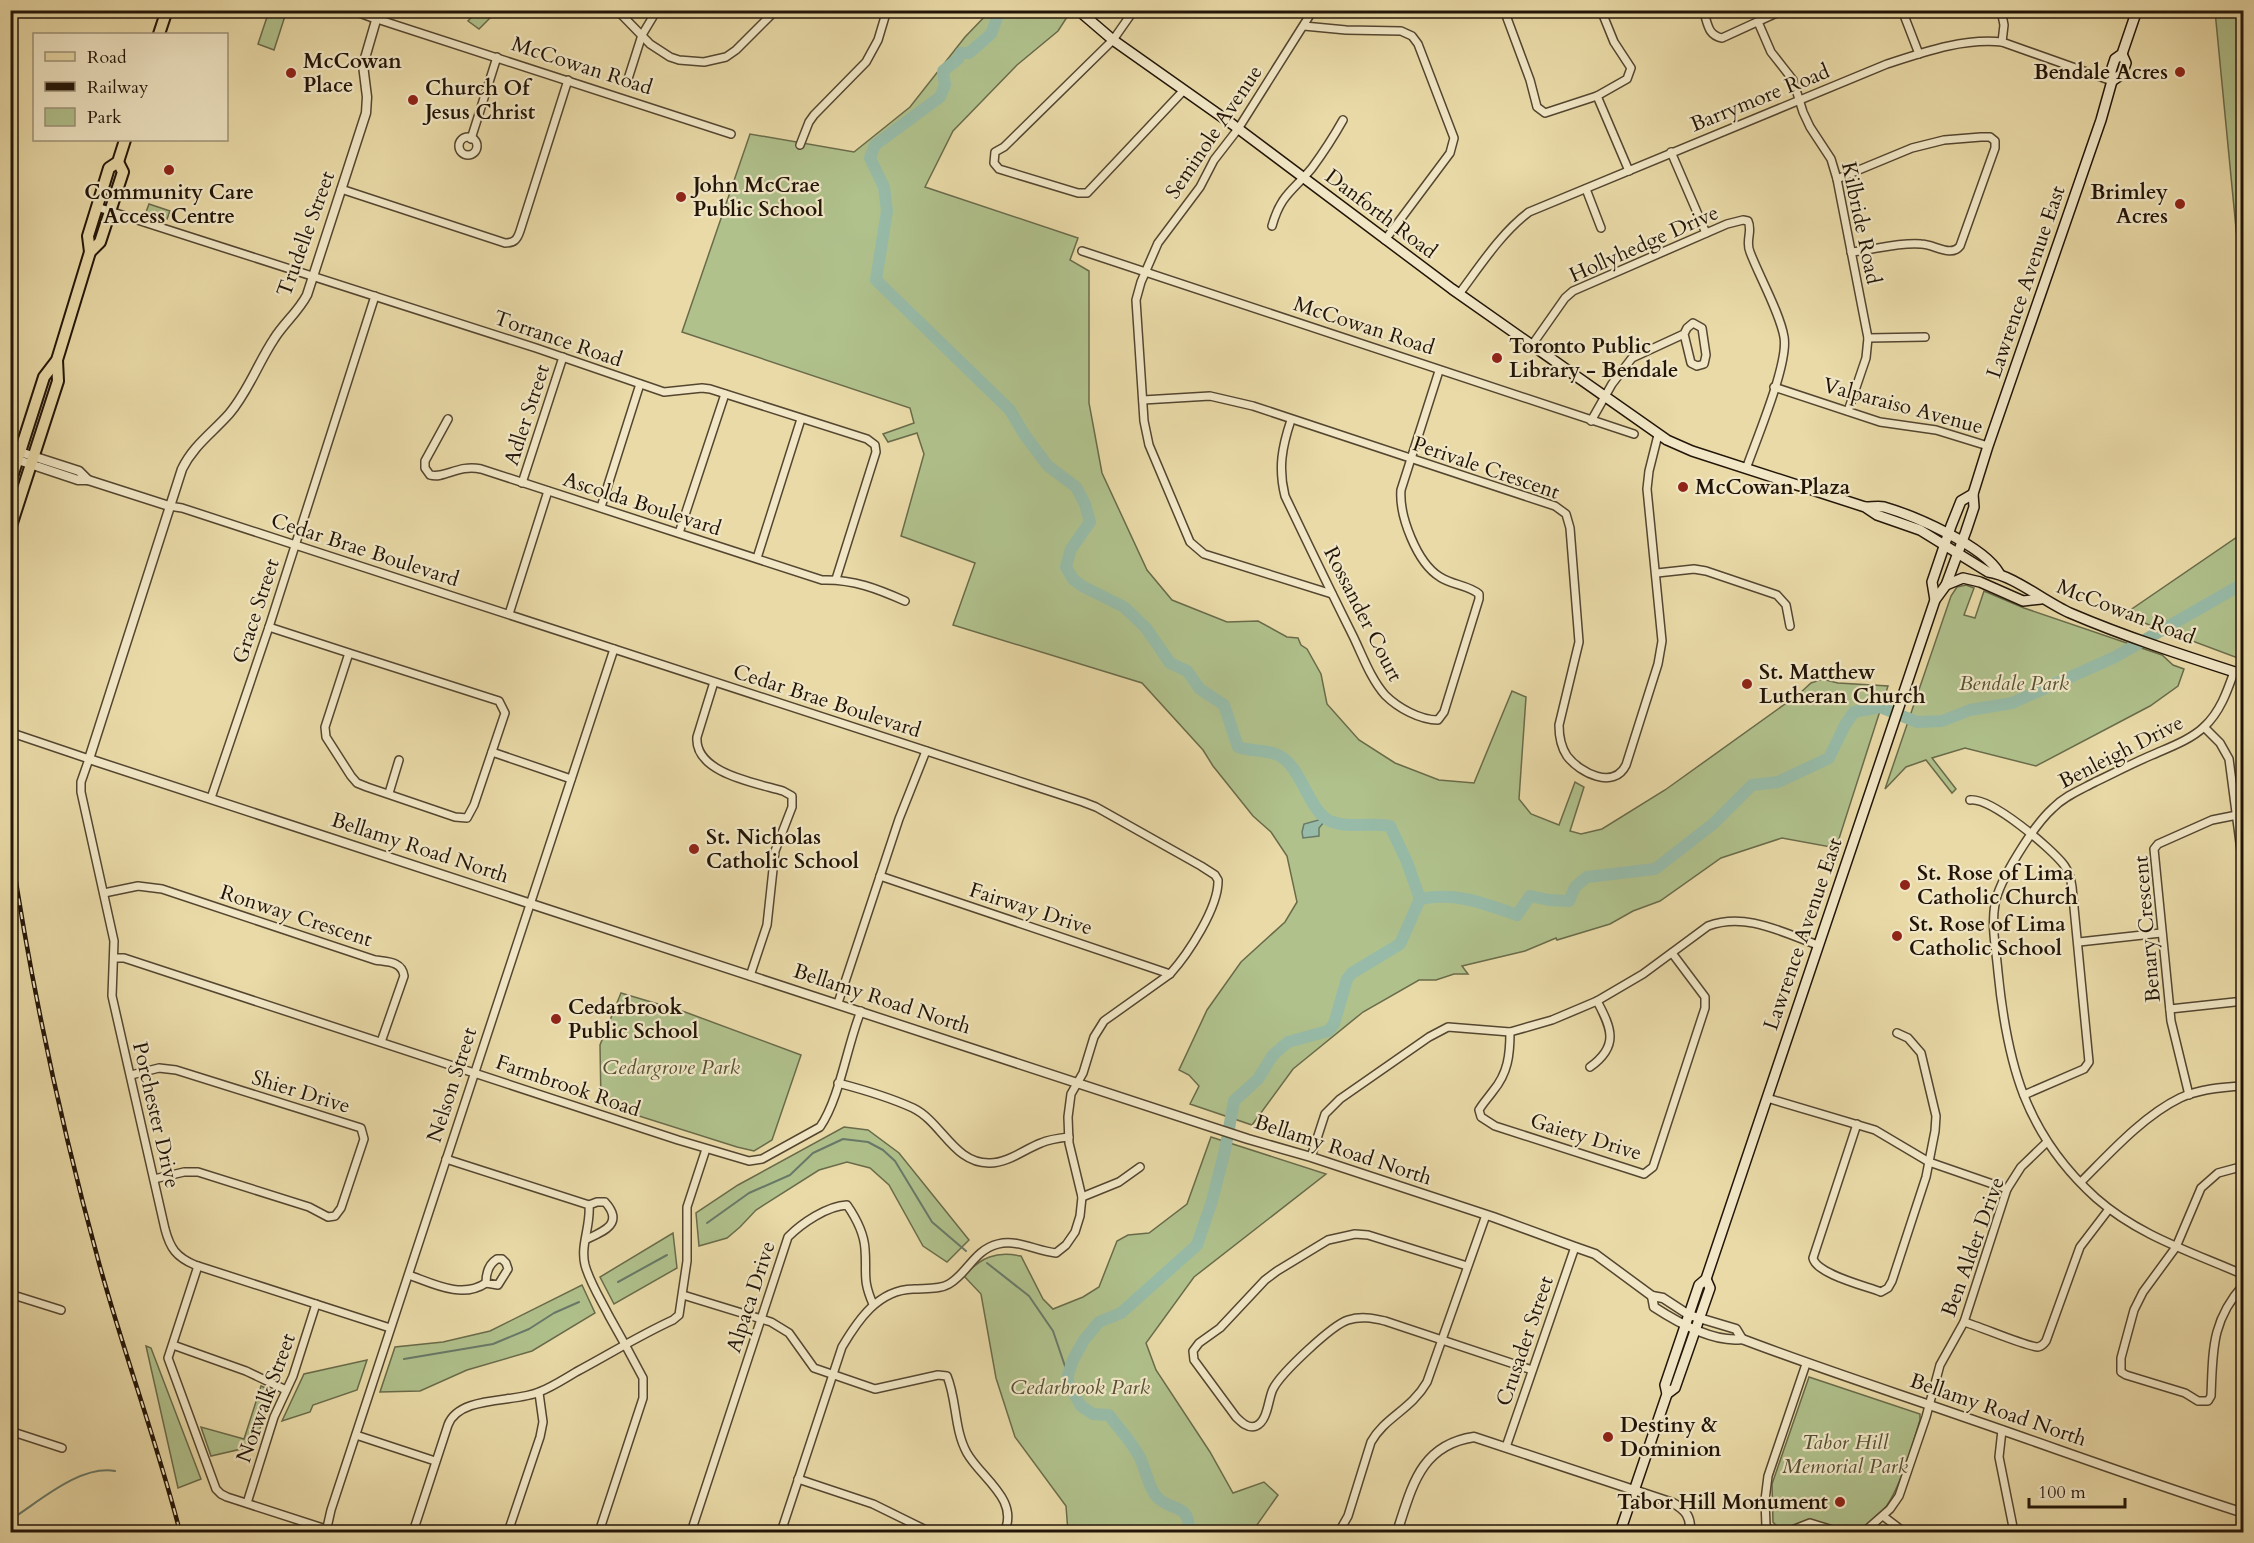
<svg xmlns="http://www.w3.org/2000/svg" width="2254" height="1543" font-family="Cardo,serif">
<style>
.green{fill:#b0c18c;stroke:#696b4a;stroke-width:1.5}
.water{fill:#97bba8;stroke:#687968;stroke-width:1.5}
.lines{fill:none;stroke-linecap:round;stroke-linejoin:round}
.stream{stroke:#687968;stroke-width:2}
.river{stroke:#97bba8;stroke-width:12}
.minor-casing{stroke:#544630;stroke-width:10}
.tertiary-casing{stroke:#544630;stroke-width:11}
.secondary-casing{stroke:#221508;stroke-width:12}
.primary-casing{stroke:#221508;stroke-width:14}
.minor{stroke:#f1e7c6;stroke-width:7}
.tertiary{stroke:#f1e7c6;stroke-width:8}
.secondary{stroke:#f1e7c6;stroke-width:9}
.primary{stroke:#e9daa7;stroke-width:10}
.rail-casing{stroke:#221508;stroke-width:4.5}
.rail{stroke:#f1e7c6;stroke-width:2;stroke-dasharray:7;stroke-linecap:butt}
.poi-dot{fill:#8f2418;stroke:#f1e7c6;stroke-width:2}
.labels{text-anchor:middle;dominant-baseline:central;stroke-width:4.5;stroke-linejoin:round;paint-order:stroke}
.poi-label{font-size:21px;font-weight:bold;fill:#221508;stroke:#f1e7c6;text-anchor:start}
.street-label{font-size:21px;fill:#221508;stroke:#f1e7c6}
.park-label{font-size:21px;font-style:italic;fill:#545136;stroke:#f1e7c6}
</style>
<rect width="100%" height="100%" fill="#e9daa7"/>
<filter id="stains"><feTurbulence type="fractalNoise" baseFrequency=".00333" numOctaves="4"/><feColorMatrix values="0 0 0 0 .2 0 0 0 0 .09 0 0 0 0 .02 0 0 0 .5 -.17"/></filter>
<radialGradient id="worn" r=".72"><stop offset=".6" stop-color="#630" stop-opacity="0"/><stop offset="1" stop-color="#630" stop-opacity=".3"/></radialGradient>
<g class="green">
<path d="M478,10h19v1l-18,18 -11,-8z"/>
<path d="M269,11l16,5 -11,34 -16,-6z"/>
<path d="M990,11h81l-13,20 -41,34 -64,66 -28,56 153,51 -8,22 19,11v132l13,70 45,97 25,30 55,22 31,-1 29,16 11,1 3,7 6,4 14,25 6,30 32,36 36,23 44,17 35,3 38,-92 14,6 -7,102 12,15 28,11 16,-43 9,5 -14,44 11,3 21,-5 63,-39 134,-96 12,-11 11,-4 16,4 50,3 -52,162 -54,-10 -61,20 -61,43 -27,10 -23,13 -53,16 -1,-2 -31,13 -63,15 6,8h-14l-18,6h-17l-56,32 -70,57 -41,56 -62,-21 9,-18 -10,-11 -10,-5 28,-60 34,-48 44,-40 12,-20 -10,-46 -16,-24 -18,-16 -40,-50 -10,-16 -61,-67 -189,-58 22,-62 -74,-27 23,-82 -7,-21 -29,9 -5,-8 31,-11 -4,-15 -228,-76 68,-198 104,18 56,-45 55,-70z"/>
<path d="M2215,11h28l1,269h-3z"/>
<path d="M149,204l21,7 -3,8 -21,-7z"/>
<path d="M2243,451v58l-5,-51z"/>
<path d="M2243,533v127l-120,-45z"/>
<path d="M1966,585l8,3 -10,27 11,3 9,-27 40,17 138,47 11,10 11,4 -6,17 -28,20 -114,60 -71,-18 -33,10 24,31 -4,4 -26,-33 -20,7 -21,22 66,-193 6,-9z"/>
<path d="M621,993l64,19 116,43 -29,85 -18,11 -17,-4 -136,-43 -1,-59z"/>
<path d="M844,1127l24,3 31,23 70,87 -22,22 -24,-16 -34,-61 -19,-17 -23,-6 -28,8 -63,40 -16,17 -13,11 -28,8 -3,-33 42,-28z"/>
<path d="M1211,1137l115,37 -132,103 -48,66 10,27 54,82 23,41 31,-11 14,13 -26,37h-184l-2,-26 -51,-69 -19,-59 -15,-84 -17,-18c17,-19 32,-25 57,-20l22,43 10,10 30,-12 16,-10 18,-46 11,-6 21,-2 38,-29z"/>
<path d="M673,1233l4,35 -63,36 -14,-27z"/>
<path d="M582,1285l13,28 -63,38 -65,19 -47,21 -40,1 15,-45 48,-5 47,-11z"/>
<path d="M146,1346l5,2 50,131 -23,9z"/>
<path d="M367,1360l-10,30 -44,15 -3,7 -28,9 22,-47z"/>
<path d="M1809,1377l111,37v6c-10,31 -28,111 -70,110 -14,0 -26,-9 -40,-9 -13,0 -27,15 -37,1l-1,-38z"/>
<path d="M261,1386l12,5 -19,55 -43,10 -10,-29 43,12z"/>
</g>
<path class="water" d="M1322,819l2,3 -5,6v8l-16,2 -1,-6 2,-8z"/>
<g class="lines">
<g class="stream">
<path d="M707,1223l42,-30 41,-18 23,-22 30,-14 25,3 15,8 12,11 37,61 34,29"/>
<path d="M987,1263l42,33 24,35 15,44"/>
<path d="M618,1282l49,-27"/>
<path d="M404,1359l89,-15 36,-15 25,-16 25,-11"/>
<path d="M10,1520c29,-18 69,-55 105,-49"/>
</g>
<g class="river">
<path d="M1000,10l-9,24 -22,19h-8l-3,6 -15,12 2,14 -5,12 -65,48 -5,13 14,29 3,24 -11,69 134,130 14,24 24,32 28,21 9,17 5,18 -19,27 -5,18 7,12 9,7 42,21 22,21 24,35 17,8 13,18 24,16 14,42c14,5 34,2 45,11 19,13 27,54 47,63 19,8 40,1 60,5l17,36 13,37"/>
<path d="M1040,10h3"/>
<path d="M1420,899c36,-7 63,4 97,16l13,-19 19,4 20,1 6,-14 12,-10 68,-8 58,-45 39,-39 26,-3 51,-24 16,-33 9,-13 26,-5 37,15 25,-1 28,-11 42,-7 103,-46 129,-74"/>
<path d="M1189,1532c1,-30 -18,-20 -32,-35 -9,-10 -11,-27 -17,-39 -7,-15 -21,-29 -31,-43l-16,-1 -12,-8 -13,-24v-7l5,-15 11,-20 15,-18 22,-9 76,-68 15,-44 13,-51 9,-49 24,-22 15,-24 15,-13 40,-11 6,-7 13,-45 5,-6 48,-29 20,-45"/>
</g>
<g class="minor-casing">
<g id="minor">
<path d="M617,10l33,34 20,13 9,3 25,2 22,-5 10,-7 40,-40"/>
<path d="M1134,10l-21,30 -109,107 -9,5 -1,11 5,6 79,24h9l97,-103"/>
<path d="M1313,10l-75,119 -24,31 -14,27 -42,56 -17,39 -5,18 8,121 5,24 41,97 14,12 128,40"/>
<path d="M1504,10l26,70 7,27 8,6 52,-17 30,-17 4,-11 -17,-26 -13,-32"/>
<path d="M1703,10c5,13 4,25 19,28l61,-28"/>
<path d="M1902,10l17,44"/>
<path d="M2001,10l3,15 -2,17"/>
<path d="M377,19l354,115"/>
<path d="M1758,22l13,30 22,28 10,32 7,15 21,32 6,20 31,159 -2,20 -18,53"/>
<path d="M1304,26l42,4 55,1 11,5 6,8 36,94 -4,15 -65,87"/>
<path d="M627,82l15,-47 15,-25"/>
<path d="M1597,96l32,75"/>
<circle cx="468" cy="146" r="9"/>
<path d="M471,139l26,-82"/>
<path d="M800,145l9,-23 5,-7 52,-53 12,-22 9,-30"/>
<path d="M1671,152l35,81"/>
<path d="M1837,179l75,-31 32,-8 37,-3h9l5,4v7l-35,98c-9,12 -26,-2 -39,-2 -23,-2 -47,6 -70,8"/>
<path d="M341,189l164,54c9,0 12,-3 15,-12l48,-151"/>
<path d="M1586,189l15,39"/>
<path d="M97,207l439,141 128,44 38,-4 8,1 157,50 8,6 1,7 -40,127"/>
<path d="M1272,226c9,-32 21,-35 40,-58 11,-15 22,-32 31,-48"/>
<path d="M1082,251l552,183"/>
<path d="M1459,294c21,-28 42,-61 70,-82l358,-148c37,-12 76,-26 115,-22l110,39"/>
<path d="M1868,338l57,-1"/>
<path d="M1532,345l33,-47 8,-7 154,-67 16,-4 5,1c5,10 -3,20 2,31 9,24 30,61 34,85 5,26 -28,103 -38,132"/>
<path d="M1774,387l106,35 56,8 52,16"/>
<path d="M1143,400l67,-4 43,10 302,100 11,8 4,14 9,114 -20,83c0,10 2,22 8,31 13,17 47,34 59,9l32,-101 4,-23 -15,-152 2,-18 9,-36"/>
<path d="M448,419l-23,42v7l5,7c15,4 28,-11 51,-6l341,111c31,-1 56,9 83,21"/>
<path d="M1291,420c-9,27 -13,48 -6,76 22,46 44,92 67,138 10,20 18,44 33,61 13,13 35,25 53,25l6,-8 35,-113v-5c-11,-9 -27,-9 -39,-17 -23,-14 -41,-61 -39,-87l38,-119"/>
<path d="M1591,421l21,-37 20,-26 52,-24 3,-6 6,-5 9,5 4,27 -2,9 -7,2 -6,-3 -7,-29"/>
<path d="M522,483l41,-126"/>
<path d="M169,506l13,2 901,294 13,5 105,59 14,9 3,5c1,27 -30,74 -48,94l-66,47 -10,16 -11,36 -12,21 -3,23 1,26 13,54 -2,19 -5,16 -9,13 -10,8c-20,-2 -38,-14 -58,-9 -24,6 -30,29 -49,40 -10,6 -24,4 -36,5 -35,1 -55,31 -71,58l-61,185"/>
<path d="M601,507l39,-123"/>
<path d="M679,533l46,-139"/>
<path d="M757,558l44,-139"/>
<path d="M1657,573l37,-4 12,2 71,24 9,10 4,21"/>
<path d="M509,614l39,-123"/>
<path d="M269,627l6,2 74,24 3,1 147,47 6,12 -31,92 -7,13 -12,-1 -88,-30 -10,-4 -6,-7 -25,-39 -1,-10 24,-74"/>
<path d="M2234,672c-7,20 -14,40 -30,55 -14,13 -34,20 -52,28 -19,8 -38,18 -57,27 -15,8 -30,14 -42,26 -19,17 -54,72 -58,96 -4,22 1,45 3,68 9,91 27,162 98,226 43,38 96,54 148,77"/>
<path d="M714,682l-17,55c-3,36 59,46 86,54l9,5v11l-17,44 -8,74 -17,51"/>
<path d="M2204,727l16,16 9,16 15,114"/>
<path d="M15,734l74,25 -8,23v10l33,149 -2,55 53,233c5,19 11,28 30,36l195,63"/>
<path d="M492,752l79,27"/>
<path d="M389,793l10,-33"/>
<path d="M211,798l58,-171 106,-331"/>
<path d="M1970,800c21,-3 82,49 94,65 5,7 7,14 8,22l17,175 -5,7 -60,26"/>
<path d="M880,876l290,98"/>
<path d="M104,893l34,-7 24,3 213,71c12,2 27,1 29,16l-23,66"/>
<path d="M2079,942l82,-9"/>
<path d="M114,958h10l554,182 71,21 13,-2 58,-32c20,-29 27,-82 41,-116"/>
<path d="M838,1003l61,-184 27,-68"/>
<path d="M2170,1009l74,-8"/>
<path d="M1510,1032c0,23 -2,41 -17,59 -5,7 -10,12 -14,19l2,7 14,9 149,48 9,-7 52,-159v-11l-33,-44"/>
<path d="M1590,1067c29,-21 22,-38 7,-66"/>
<path d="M131,1075l28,-7 17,2 185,58 3,11 -23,69 -6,8 -7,1 -19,-10 -111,-35h-14l-30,7"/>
<path d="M838,1083c23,6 53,15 75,25 29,14 41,56 77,55 18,0 35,-14 51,-20 9,-4 19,-5 28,-6"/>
<path d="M2189,1095l-18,-74 -17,-172 4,-5 54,-24 25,-5"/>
<path d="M1767,1098l108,32 54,32 78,27"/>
<path d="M1857,1124l-44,134c3,16 53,28 68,34l7,-4 4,-7 34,-104 9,-46 1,-15 -15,-63 -13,-15 -11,-5"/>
<path d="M1311,1157l14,-43 15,-15 89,-62 19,-10 62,5 42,-12 45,-19 46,-27 65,-48c38,-14 73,6 110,19"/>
<path d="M446,1159l143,46c2,21 -9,40 -4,60 5,18 16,35 24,51 12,21 23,41 34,62v20l-44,134"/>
<path d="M2244,1166l-26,7 -17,15 -25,59 -33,45 -9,18 -13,48v14l5,3 59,18 13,8h10l3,-5c2,-46 0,-75 33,-112"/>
<path d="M2081,1182c28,-28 62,-66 99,-84 19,-9 42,-11 64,-12"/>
<path d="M1082,1197l37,-15 21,-15"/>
<path d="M587,1239c18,-8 37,-16 18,-37h-8l-8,3"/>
<path d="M497,1259h5l4,4 2,6 -10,16 -12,-2c0,-10 3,-19 11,-24z"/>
<path d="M198,1266l-30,92 48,131 5,5 6,3 99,32"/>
<path d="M1467,1266l-99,-31 -13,-1 -27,6 -51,31 -12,9 -45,48 -21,15 -6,8 1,9 42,57c5,5 12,12 20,9 12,-5 12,-27 17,-37 8,-16 59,-64 75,-69 13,-4 24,-2 37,1l147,49"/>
<path d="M409,1275c25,9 53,24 77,8"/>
<path d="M10,1294l51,16"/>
<path d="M683,1295l88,27 18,11 25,35 61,21 63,-14 9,1c10,24 7,54 20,77 14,25 53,47 37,79"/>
<path d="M1964,1322c15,4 63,25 74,25 4,-1 6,-3 8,-6l34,-94 29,-38"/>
<path d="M173,1345l73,26 40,19"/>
<path d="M2002,1430l-3,27 15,75"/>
<path d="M10,1431l52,17"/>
<path d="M356,1435l79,26"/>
<path d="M1506,1447l69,-200"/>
<path d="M798,1479l75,25 57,28"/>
<path d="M247,1503l27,-86 19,-41 23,-72"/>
<path d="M1883,1516l21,16"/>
<path d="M326,1532l5,-22 283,-861"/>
<path d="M413,1532l35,-107c11,-30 67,-22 91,-33 13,-5 25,-13 37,-20 32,-17 64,-37 97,-52l6,-5 8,-54v-54l19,-58"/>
<path d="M508,1532l32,-95 3,-15 -4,-29"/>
<path d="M691,1532l97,-295c14,-14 39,-31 59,-32 9,13 17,28 18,44 2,25 -3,30 8,55"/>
<path d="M1339,1532l9,-16 23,-74c14,-25 40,-32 56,-60l59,-167"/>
<path d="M1772,1532l-6,-6 -1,-26 3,-24 38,-112"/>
<path d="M1787,1532l23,-9 29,9"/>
<path d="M1864,1532l26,-23 9,-13 27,-79 14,-52 24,-43 43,-133 14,-22 26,-25"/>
</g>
</g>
<g class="tertiary-casing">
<g id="tertiary">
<path d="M353,10l24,9"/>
<path d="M379,10l-16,55 4,32 -1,16 -59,182c-9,17 -23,28 -33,44 -16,24 -26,53 -45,75 -17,19 -36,32 -47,55l-93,290 1159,380 63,18 182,60 82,30 20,7 57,42 11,2 26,17 47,14 6,10"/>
<path d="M20,452l59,19 9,9"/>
<path d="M18,460l60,20h10l81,26"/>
<path d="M1652,1296l2,11c23,15 59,36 88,32 76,29 154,54 231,81 90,31 180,64 271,93"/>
<path d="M1397,1532c15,-45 23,-87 77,-95l199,66c13,7 18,14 17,29"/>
</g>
</g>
<g class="secondary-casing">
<g id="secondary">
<path d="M1078,10l35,30 119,84 220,165 215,151 25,11 173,56 12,8 43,15 68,42c25,3 57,30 82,41 56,24 115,43 174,62"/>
<path d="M2112,81l10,-7 4,-11 -4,-9"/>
<path d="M1866,507c6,0 13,-1 18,0 31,9 100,39 115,66"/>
<path d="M1946,585l17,-7 17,4 43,19 18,-2"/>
<path d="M1935,600l-3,-18 19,-56 10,-25 12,-7"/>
<path d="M1667,1394l8,-6 35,-100 -4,-9"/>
<path d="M1620,1532l47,-138 -2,-9 34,-100 7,-6 229,-679 11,-15 20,-54 8,-24 -1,-13 15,-48 113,-326 11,-39 -1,-10 4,-12 7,-5 15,-44"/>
</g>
</g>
<g class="primary-casing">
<g id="primary">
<path d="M159,34l8,-24"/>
<path d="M90,252l-2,-16 21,-68 9,-6 7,-22"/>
<path d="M10,483l34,-106 13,-17 33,-108 10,-10 23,-70 -5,-10"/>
<path d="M10,529l48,-148 -1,-21"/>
</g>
</g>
<use href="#minor" class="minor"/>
<use href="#tertiary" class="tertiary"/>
<use href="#secondary" class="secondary"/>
<use href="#primary" class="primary"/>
<g class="rail-casing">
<path id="rail" d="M10,843c21,142 51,282 89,420 25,91 58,179 81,269"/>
</g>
<use href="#rail" class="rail"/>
</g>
<g class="poi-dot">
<circle cx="2180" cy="72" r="6"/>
<circle cx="291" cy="73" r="6"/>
<circle cx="413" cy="100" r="6"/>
<circle cx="169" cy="170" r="6"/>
<circle cx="681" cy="197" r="6"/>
<circle cx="2180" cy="204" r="6"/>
<circle cx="1497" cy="358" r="6"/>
<circle cx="1683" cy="487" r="6"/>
<circle cx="1747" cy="684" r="6"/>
<circle cx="694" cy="849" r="6"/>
<circle cx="1905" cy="885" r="6"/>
<circle cx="1897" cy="936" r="6"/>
<circle cx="556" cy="1019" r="6"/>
<circle cx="1608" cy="1437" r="6"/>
<circle cx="1840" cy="1502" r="6"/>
</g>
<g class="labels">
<g class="poi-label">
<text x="303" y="61">McCowan<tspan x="303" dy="24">Place</tspan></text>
<text x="2168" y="72" text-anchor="end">Bendale Acres</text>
<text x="425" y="88">Church Of<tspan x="425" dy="24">Jesus Christ</tspan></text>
<text x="693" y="185">John McCrae<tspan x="693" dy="24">Public School</tspan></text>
<text x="169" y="192" text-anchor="middle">Community Care<tspan x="169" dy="24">Access Centre</tspan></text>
<text x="2168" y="192" text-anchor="end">Brimley<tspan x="2168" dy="24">Acres</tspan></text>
<text x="1509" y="346">Toronto Public<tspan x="1509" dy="24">Library - Bendale</tspan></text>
<text x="1695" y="487">McCowan Plaza</text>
<text x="1759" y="672">St. Matthew<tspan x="1759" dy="24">Lutheran Church</tspan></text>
<text x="706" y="837">St. Nicholas<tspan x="706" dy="24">Catholic School</tspan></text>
<text x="1917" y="873">St. Rose of Lima<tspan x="1917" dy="24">Catholic Church</tspan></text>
<text x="1909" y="924">St. Rose of Lima<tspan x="1909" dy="24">Catholic School</tspan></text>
<text x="568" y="1007">Cedarbrook<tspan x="568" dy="24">Public School</tspan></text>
<text x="1620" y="1425">Destiny &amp;<tspan x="1620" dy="24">Dominion</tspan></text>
<text x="1828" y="1502" text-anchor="end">Tabor Hill Monument</text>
</g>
<g class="street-label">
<text transform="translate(582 66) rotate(18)">McCowan Road</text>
<text transform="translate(1760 98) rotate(-22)">Barrymore Road</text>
<text transform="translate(1214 132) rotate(-56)">Seminole Avenue</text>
<text transform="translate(1381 214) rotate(37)">Danforth Road</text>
<text transform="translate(1861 223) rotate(78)">Kilbride Road</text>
<text transform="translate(306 234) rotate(-70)">Trudelle Street</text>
<text transform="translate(1644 244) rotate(-24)">Hollyhedge Drive</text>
<text transform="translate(2026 282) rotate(-71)">Lawrence Avenue East</text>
<text transform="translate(1364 326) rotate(18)">McCowan Road</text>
<text transform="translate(558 339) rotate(19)">Torrance Road</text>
<text transform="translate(1903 406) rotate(15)">Valparaiso Avenue</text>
<text transform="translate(527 415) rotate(-72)">Adler Street</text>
<text transform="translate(1486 468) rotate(19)">Perivale Crescent</text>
<text transform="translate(642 504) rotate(18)">Ascolda Boulevard</text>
<text transform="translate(365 550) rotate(18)">Cedar Brae Boulevard</text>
<text transform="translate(256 611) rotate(-72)">Grace Street</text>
<text transform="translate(2126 612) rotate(21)">McCowan Road</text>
<text transform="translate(1363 614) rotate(63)">Rossander Court</text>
<text transform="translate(827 701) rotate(18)">Cedar Brae Boulevard</text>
<text transform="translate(2121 752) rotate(-27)">Benleigh Drive</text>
<text transform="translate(420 848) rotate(18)">Bellamy Road North</text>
<text transform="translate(1031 909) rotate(18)">Fairway Drive</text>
<text transform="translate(296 916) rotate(18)">Ronway Crescent</text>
<text transform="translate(2147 929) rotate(-95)">Benary Crescent</text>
<text transform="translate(1803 934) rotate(-71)">Lawrence Avenue East</text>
<text transform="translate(882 999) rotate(18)">Bellamy Road North</text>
<text transform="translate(452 1085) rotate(-72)">Nelson Street</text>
<text transform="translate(568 1086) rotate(19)">Farmbrook Road</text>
<text transform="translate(301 1092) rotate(17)">Shier Drive</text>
<text transform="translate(156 1115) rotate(77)">Porchester Drive</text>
<text transform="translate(1586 1137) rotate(17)">Gaiety Drive</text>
<text transform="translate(1343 1150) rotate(18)">Bellamy Road North</text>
<text transform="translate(1973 1247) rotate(-70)">Ben Alder Drive</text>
<text transform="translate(751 1297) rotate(-72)">Alpaca Drive</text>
<text transform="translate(1525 1341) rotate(-71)">Crusader Street</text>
<text transform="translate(266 1398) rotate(-70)">Norwalk Street</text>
<text transform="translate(1998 1410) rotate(19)">Bellamy Road North</text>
</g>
<g class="park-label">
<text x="2014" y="683">Bendale Park</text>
<text x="671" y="1067">Cedargrove Park</text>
<text x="1080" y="1387">Cedarbrook Park</text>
<text x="1845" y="1442">Tabor Hill<tspan x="1845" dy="24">Memorial Park</tspan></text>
</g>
</g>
<rect width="2254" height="1543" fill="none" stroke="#e9daa7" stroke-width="36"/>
<rect x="12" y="12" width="2230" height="1519" fill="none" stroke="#221508" stroke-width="3"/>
<rect x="18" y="18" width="2218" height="1507" fill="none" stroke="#221508" stroke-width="1.5"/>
<rect x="33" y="33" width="195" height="108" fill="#f1e7c6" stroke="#9e937a" stroke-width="1.5"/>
<rect x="45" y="52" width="30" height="9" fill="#e9daa7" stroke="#9e937a" stroke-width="1.5"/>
<text x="87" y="63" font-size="18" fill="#221508">Road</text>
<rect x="45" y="82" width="30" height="9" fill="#221508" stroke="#9e937a" stroke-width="1.5"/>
<text x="87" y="93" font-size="18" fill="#221508">Railway</text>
<rect x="45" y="108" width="30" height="18" fill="#b0c18c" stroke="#9e937a" stroke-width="1.5"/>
<text x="87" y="123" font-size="18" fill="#221508">Park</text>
<path d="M2029 1498v9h96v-9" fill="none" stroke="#221508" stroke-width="3"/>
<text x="2038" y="1498" font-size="18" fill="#221508" stroke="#f1e7c6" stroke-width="4.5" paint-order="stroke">100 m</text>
<rect width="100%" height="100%" filter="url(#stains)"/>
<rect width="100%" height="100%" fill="url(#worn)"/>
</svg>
